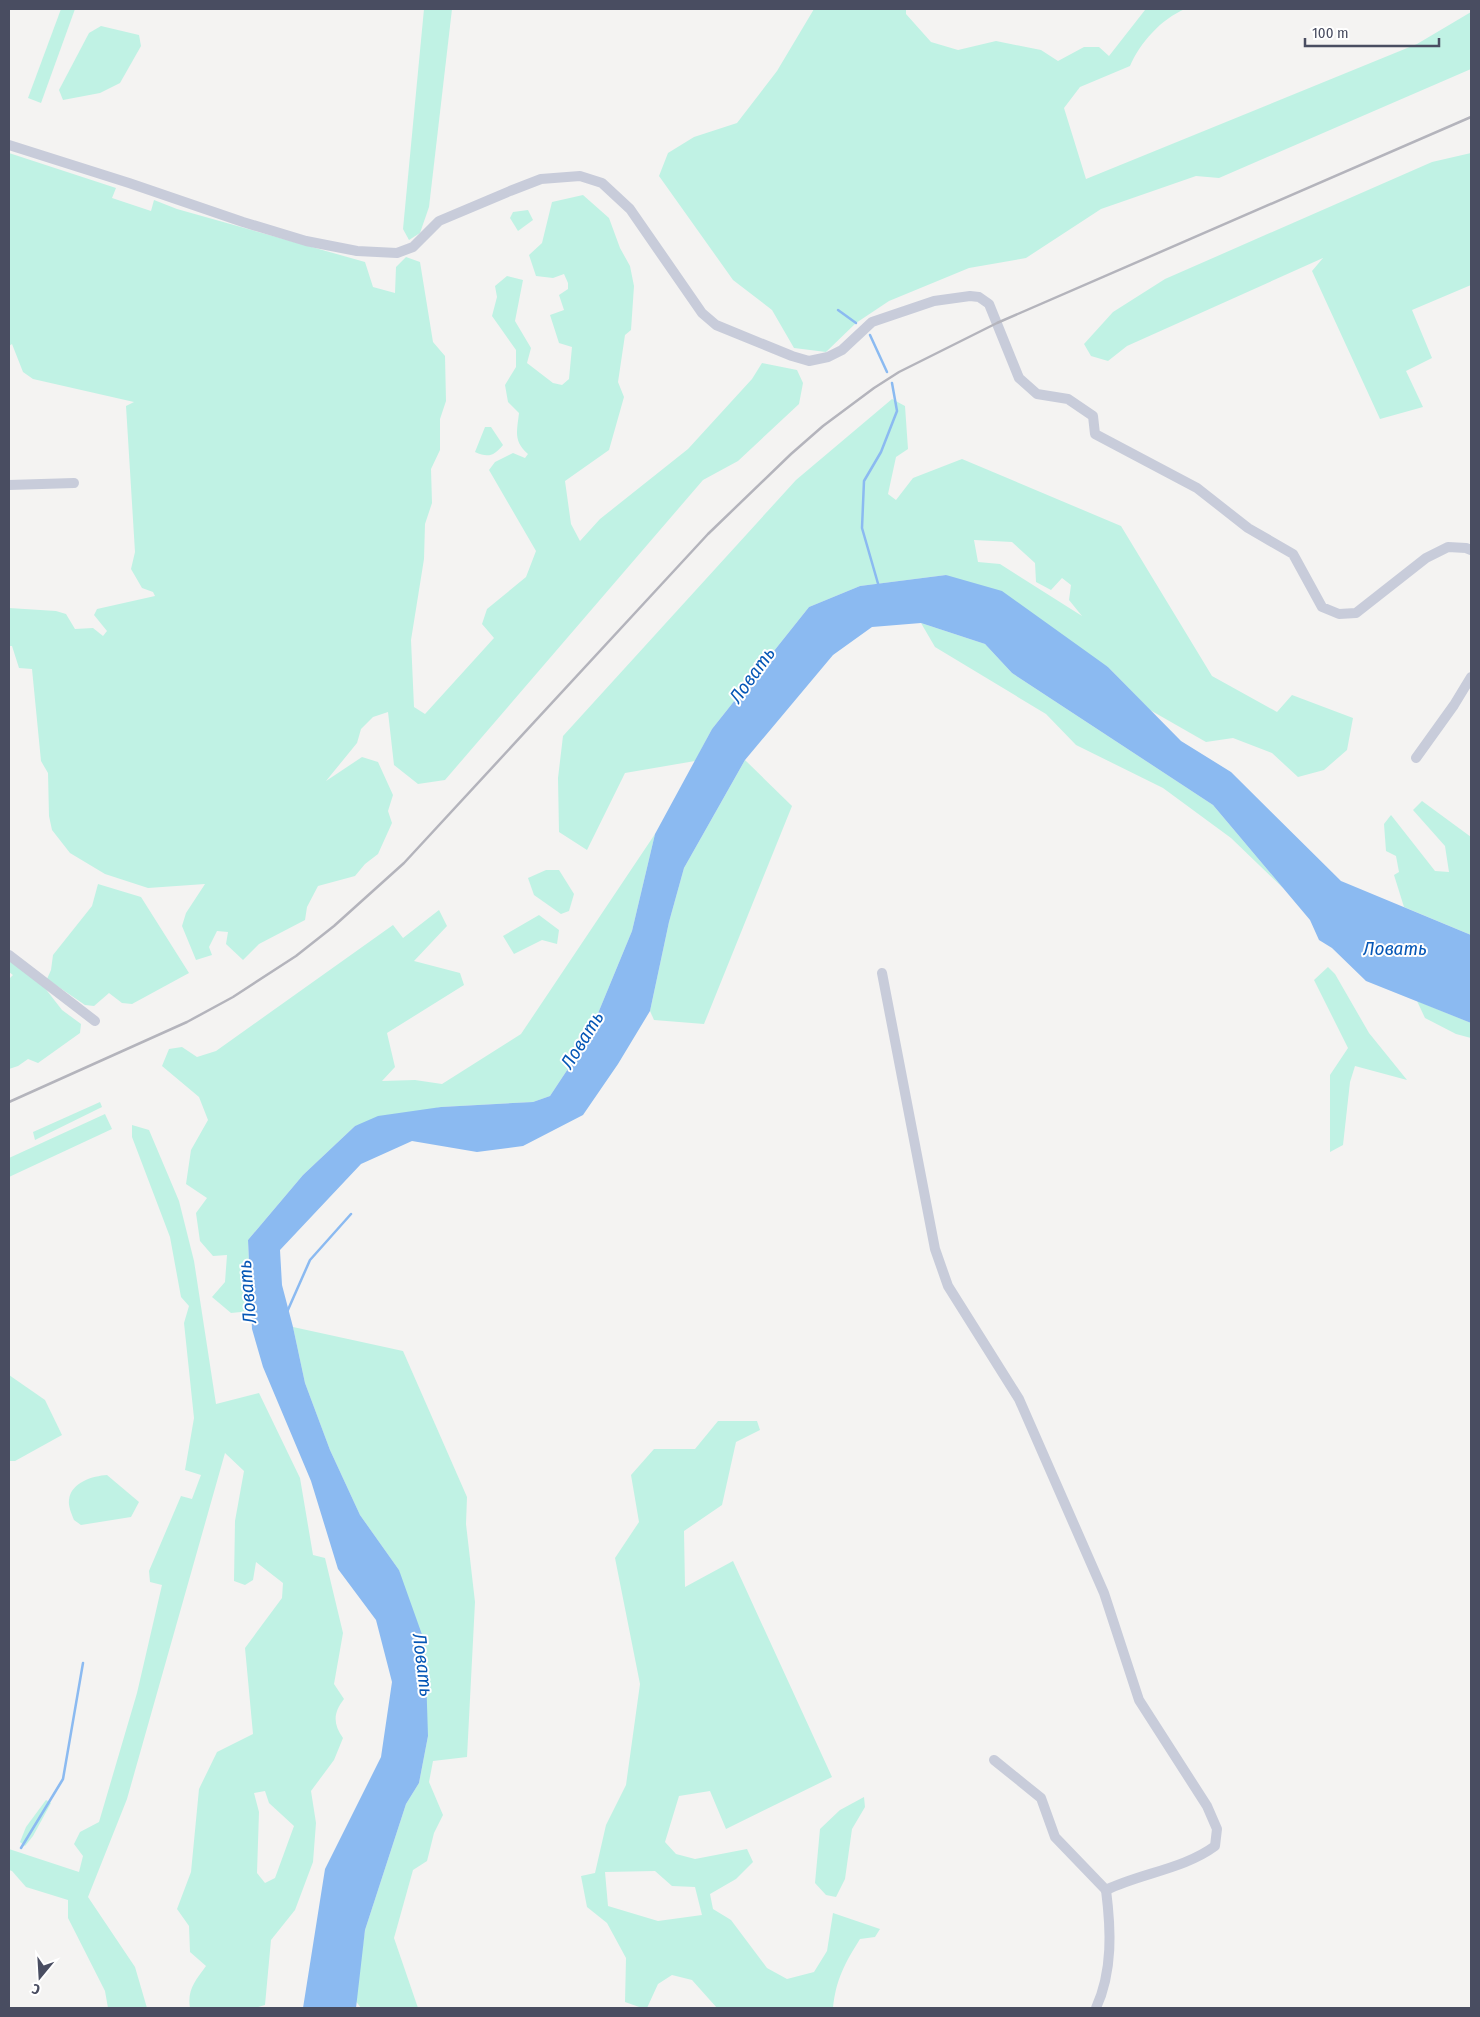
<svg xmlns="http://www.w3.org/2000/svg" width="1480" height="2017" font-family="'Fira Sans Condensed',sans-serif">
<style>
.green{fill:#c0f2e4;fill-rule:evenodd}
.water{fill:#8bbaf1}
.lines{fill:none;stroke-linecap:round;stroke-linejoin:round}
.stream{stroke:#8bbaf1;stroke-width:2.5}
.street{stroke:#c8ccda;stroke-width:10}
.rail{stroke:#b4b4bc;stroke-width:2.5}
.labels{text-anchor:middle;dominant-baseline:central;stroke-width:4;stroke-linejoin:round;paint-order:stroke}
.water-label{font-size:19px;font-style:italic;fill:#0657b6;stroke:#fff}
</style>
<rect width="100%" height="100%" fill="#f4f3f2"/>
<g class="green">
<path d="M61,9h14l-34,94 -13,-5z"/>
<path d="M424,9h28l-23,198 -9,26 -11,7 -6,-11z"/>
<path d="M814,9h92v5l25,28 27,8 38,-9 45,9 17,11 26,-14h15l10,9 36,-46 40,-1c-24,10 -45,34 -55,57l-50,21 -16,21 22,71 331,-135 54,-32v57l-252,109 -23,-2 -95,33 -75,49 -57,10 -80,33 -33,22 -30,29 -32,-4 -22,-38 -39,-30 -74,-104 9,-23 26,-16 43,-14 40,-52z"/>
<path d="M101,26l38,9 2,11 -21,37 -20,10 -37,7 -4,-10 30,-57z"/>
<path d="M9,153l107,35 -4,10 39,13 3,-11 23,9 188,53 8,25 22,6 1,-26 10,-10 14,5 13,80 12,14 1,45 -6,18v31l-9,19 1,34 -7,21 -1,35 -13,81 3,67 11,7 69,-76 -12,-14 5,-15 39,-32 10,-26 -47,-81 6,-8 18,-9 12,5 3,-4c-15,-13 -11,-23 -9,-41l-11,-11 -3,-17 11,-18v-17l-24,-34 5,-19 -2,-11 12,-10 16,4 -8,41 16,27 -4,15 26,20 9,2 7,-6 3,-32 -13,-4 -9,-28 14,-5 -5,-15 9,-6v-6l-4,-9 -11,4 -17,-2 -7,-21 13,-12 10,-41 31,-7 26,23 11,30 10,18 4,20 -3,44 -6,5 -7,47 6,15 -15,53 -44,31 6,43 9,17 20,-22 88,-70 64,-70 10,-16 35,7 6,13 -4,21 -61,57 -35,19 -258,300 -27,4 -24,-19 -6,-53 -15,5 -12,12 -4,14 -31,38 36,-24 16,5 15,33 -5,16 4,12 -14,31 -13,10 -10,12 -37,10 -11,21 -2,13 -46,24 -16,16 -17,-16 2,-12 -11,-1 -8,16 3,8 -16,5 -14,-34 4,-13 19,-29 -57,4 -43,-14 -35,-21 -18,-23 -3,-14 -1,-43 -7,-12 -9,-92 -13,-1 -7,-22h-3v-38l47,3 10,3 9,15 18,-1 10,8 4,-5 -13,-16 3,-6 58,-13 -2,-4 -11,-4 -11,-19 4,-17 -9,-146 8,-4 -101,-23 -10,-7 -11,-28 -3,2z"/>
<path d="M1471,153v132l-59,25 20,48 -26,13 17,36 -43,12 -68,-148 11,-13 -196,88 -19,15 -17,-5 -7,-12 29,-32 52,-33 267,-117z"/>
<path d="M528,210l5,10 -15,11 -8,-13 3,-6z"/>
<path d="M892,399l13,7 3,43 -12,8 -8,37 8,6 17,-22 49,-19 159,67 91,150 65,36 15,-17 61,23 -6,32 -23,20 -26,7 -26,-24 -39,-15 -27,4 -56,-32 -42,-43 -162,-92 -86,11 -51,21 -97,122 -17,32 -70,12 -38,77 -28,-18 -1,-54 5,-42 233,-256zM974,540l38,2 23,21 1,19 15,8 11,-12 9,7 -2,15 13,16 -82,-52 -22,-2z"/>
<path d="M485,427h6l12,18c-9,11 -15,13 -28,7z"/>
<path d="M921,623l64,21 27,29 201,132 70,83 -52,-50 -68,-50 -87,-43 -30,-31 -111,-67z"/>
<path d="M745,760l47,46 -88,218 -50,-4 -4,-9 19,-89 15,-54z"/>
<path d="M1422,801l49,36v98l-67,-28 -10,-32 5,-3 -3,-16 -10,-5 -2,-27 7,-9 44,56 14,1 -4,-26 -32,-36z"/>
<path d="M655,834l-23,97 -45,109 -37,56 -17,6 -92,5 -86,19 -52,49 -55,65 3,71 -20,2 -19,-16 13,-15 2,-27 -14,1 -13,-15 -4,-28 11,-15 -21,-14 5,-34 17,-30 -9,-23 -37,-31 7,-17 13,-2 15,10 19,-6 177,-126 10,13 36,-28 8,16 -33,35 46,12 4,12 -77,48 8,34 -13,14 33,-1 27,4 79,-50z"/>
<path d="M546,870h13l15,24 -5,17 -8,3 -27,-19 -6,-17z"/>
<path d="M98,884l43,13 48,76 -57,31 -10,-1 -13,-10 -15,13 -9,-1 -38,-26 4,-9 2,-15 39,-49z"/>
<path d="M539,915l20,15 -2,14 -15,-4 -28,14 -11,-18z"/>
<path d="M9,959l32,24 21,27 19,14 -1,9 -42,30 -10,-4 -10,7 -9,3v-90l4,-4 -4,-3z"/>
<path d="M1328,967l7,7 34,59 38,47 -52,-14 -5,16 -7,63 -13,7v-77l18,-27 -34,-68z"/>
<path d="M1417,1001l54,22v15l-15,-4 -31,-16z"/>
<path d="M100,1102l2,5 -67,33 -2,-8z"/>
<path d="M105,1114l7,15 -103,48v-19z"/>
<path d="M132,1125l17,5 30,71 15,60 22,143 43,-11 41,85 13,77 12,3 18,75 -9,51 10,15c-11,14 -11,25 -1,39l-9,22 -23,31 5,32 -3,39 -18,48 -24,30 -6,65 -10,3h-65c-3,-18 5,-27 16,-42l-16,-14 -1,-26 -12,-17 14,-37 8,-83 18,-37 36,-18 -8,-86 37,-50 1,-15 -27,-21 -3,18 -8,5 -11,-4 1,-60 9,-50 -19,-18 -98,346 -39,98 47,70 12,41h-39l-3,-17 -37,-73v-18l-42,-13 -14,-16 -3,-1v-21l70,23 4,-16 -9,-12 6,-12 19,-10 38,-129 25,-108 -12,-3 -1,-11 32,-75 11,3 9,-24 -16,-5 9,-52 -10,-95 5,-17 -8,-9 -11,-60 -38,-100zM265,1791l4,12 25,23 -19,52 -10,5 -8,-10 2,-61 -5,-19z"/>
<path d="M293,1327l110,24 64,146 -1,27 9,78 -8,155 -34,4 -4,21 14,33 -9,18 -7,28 -14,9 -19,68 24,70h-57l-6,-8 10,-70 41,-126 13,-21 9,-47 -29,-166 -39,-55 -30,-65 -25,-67z"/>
<path d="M9,1375l36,25 17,35 -47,26h-6z"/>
<path d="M718,1421h39l3,9 -24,12 -14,63 -38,26 1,56 48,-26 99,216 -106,52 -16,-38 -31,5 -14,46 11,12 19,5 52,-10 6,13 -17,17 -26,15 3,15 18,11 36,48 20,11 27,-7 13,-21 6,-38 47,16 -5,8 -15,2c-15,24 -24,40 -27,69h-116l-25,-28 -20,-5 -14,9 -11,24h-5l-17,-6 1,-44 -19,-35 -20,-16 -6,-31 14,-3 11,-48 20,-40 14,-101 -25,-126 24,-36 -8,-47 23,-26h41zM655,1871l17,15 23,1 7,28 -44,6 -50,-15 -3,-34z"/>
<path d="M107,1475l32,27 -8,15 -50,8 -7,-5c-2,-5 -6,-14 -5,-20 2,-18 24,-24 38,-25z"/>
<path d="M864,1797l1,10 -13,22 -7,50 -9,18 -10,-2 -11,-12 5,-54 20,-19z"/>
<path d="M46,1800l5,3 -18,33 -8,10 -5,-4 6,-15z"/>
</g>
<path class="water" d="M946,575l56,16 106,76 73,74 50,31 110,109 130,54v88l-105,-42 -34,-33 -13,-8 -9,-20 -97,-115 -201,-132 -27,-29 -64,-21 -49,4 -39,28 -88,105 -61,108 -15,54 -19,89 -32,53 -35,51 -60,31 -46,6 -65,-11 -51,23 -81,86 2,35 11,42 12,56 25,67 30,65 39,55 26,73 3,93 -9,47 -13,21 -41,126 -9,78h-53l22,-139 56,-112 11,-75 -16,-62 -38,-51 -27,-88 -48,-114 -11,-38 -4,-89 55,-65 52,-49 23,-10 63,-9 92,-5 17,-6 37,-56 45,-109 23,-97 57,-105 97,-122 51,-21z"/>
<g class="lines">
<g class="stream">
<path d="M838,310l18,13"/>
<path d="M870,335l17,37"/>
<path d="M879,587l-17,-59 2,-47 17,-29 16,-41 -5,-28"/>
<path d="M287,1312l23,-52 41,-46"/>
<path d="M21,1848l42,-69 20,-116"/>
</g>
<g class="street">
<path d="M9,145l120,38 114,39 63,19 51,10 40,2 16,-6 26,-26 71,-30 31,-12 39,-3 22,7 28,26 72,104 14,12 76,31 17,5 19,-4 14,-7 30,-28 62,-21 36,-5 9,1 10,7 30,74 18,16 31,5 25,17 2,18 102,54 51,40 45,26 29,53 17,7 17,-1 70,-55 22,-11 18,1 5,2"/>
<path d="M9,485l65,-2"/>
<path d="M1416,758l38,-53 17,-28"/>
<path d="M9,955l86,66"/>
<path d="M882,973l53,276 13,37 71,113 85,194 35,107 68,106 10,23 -2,17c-31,23 -74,27 -109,44"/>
<path d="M994,1760l47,38 14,39 51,53"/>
<path d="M1096,2008c17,-37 15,-79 10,-118"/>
</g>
<path class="rail" d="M9,1102l178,-80 46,-25 63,-41 38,-30 70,-63 304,-329 83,-80 32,-28 51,-38 25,-16 98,-49 474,-206"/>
</g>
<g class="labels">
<g class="water-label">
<text transform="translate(752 675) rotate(-54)">Ловать</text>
<text x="1395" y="948">Ловать</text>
<text transform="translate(582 1040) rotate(-58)">Ловать</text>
<text transform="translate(247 1292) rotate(-95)">Ловать</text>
<text transform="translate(423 1665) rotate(83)">Ловать</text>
</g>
</g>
<rect width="1480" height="2017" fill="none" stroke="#494d61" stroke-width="20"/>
<g transform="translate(40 1977) rotate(198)" stroke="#ffffff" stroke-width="4" paint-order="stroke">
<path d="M0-4L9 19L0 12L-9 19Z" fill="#494d61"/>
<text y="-8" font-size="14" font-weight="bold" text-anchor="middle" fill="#494d61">С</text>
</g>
<path d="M1305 38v8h134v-8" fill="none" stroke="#494d61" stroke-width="2.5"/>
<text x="1312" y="38" font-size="15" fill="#494d61" stroke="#ffffff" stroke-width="4" paint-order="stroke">100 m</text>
</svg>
